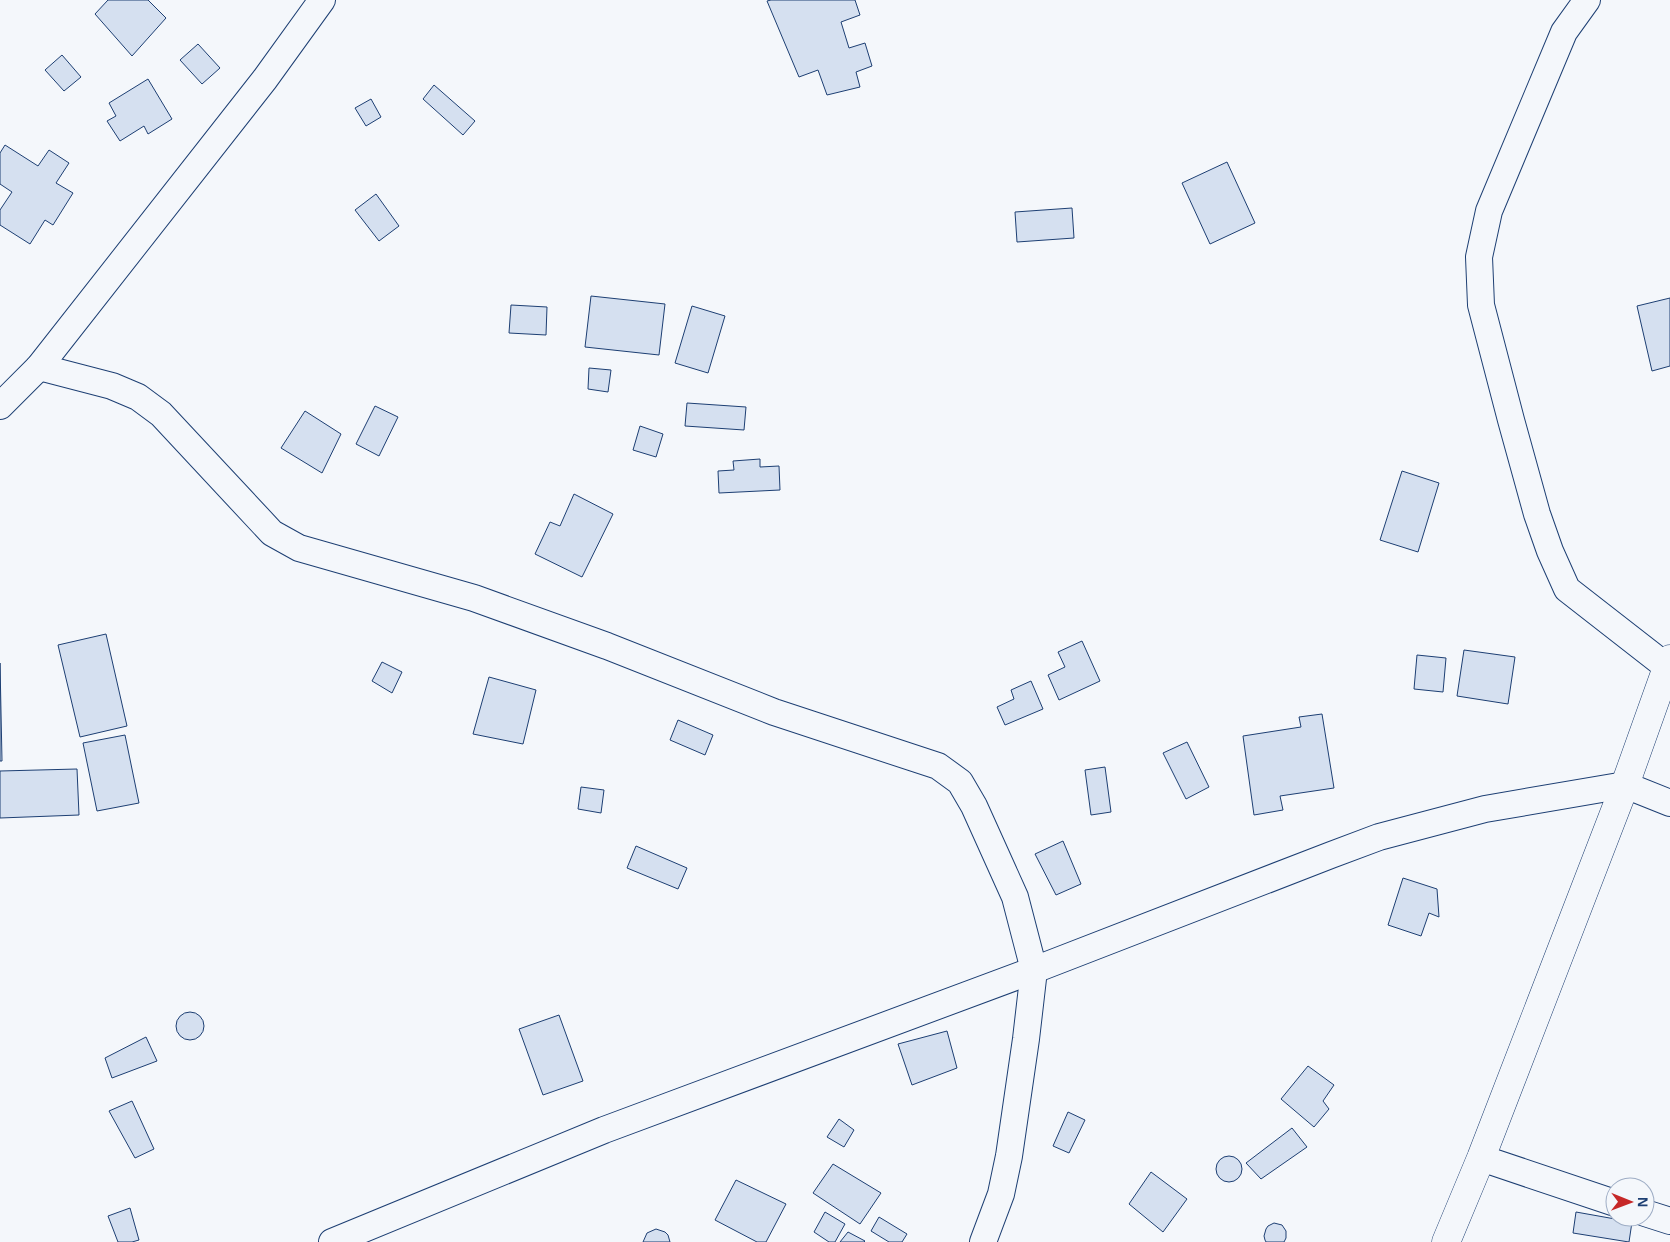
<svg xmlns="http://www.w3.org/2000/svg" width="1670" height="1242" font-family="Helvetica,sans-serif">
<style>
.building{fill:#d5e0f0;stroke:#1d3f73}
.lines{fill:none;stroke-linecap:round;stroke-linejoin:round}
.street-casing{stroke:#1d3f73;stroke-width:28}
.primary-casing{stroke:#1d3f73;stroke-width:29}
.street{stroke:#f4f7fb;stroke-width:26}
.primary{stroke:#f4f7fb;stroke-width:28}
</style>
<rect width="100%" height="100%" fill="#f4f7fb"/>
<g class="building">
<path d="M108,0h40l18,18 -34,38 -37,-42z"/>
<path d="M771,0h84l5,15 -19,7 8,26 16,-5 7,23 -16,6 4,15 -33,8 -9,-25 -19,7 -32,-76z"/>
<path d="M198,44l22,24 -18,16 -22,-24z"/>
<path d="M62,55l19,22 -17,14 -19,-21z"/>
<path d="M148,79l24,40 -24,15 -4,-8 -24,15 -13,-20 9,-5 -7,-13z"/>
<path d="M434,85l41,36 -12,14 -40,-36z"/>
<path d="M371,99l10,18 -15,9 -11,-18z"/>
<path d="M5,145l33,21 11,-16 20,13 -13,20 17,10 -20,32 -8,-5 -15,24 -30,-19v-15l12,-18 -12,-8v-31z"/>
<path d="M1227,162l28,61 -45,21 -28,-61z"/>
<path d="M376,194l23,32 -20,15 -24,-31z"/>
<path d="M1072,208l2,30 -57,4 -2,-30z"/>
<path d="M591,296l74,8 -6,51 -74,-8z"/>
<path d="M1670,298v68l-18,5 -15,-65z"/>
<path d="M511,305l36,2 -1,28 -37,-2z"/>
<path d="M692,306l33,10 -17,57 -33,-10z"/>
<path d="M589,368l22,2 -3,22 -20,-3z"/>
<path d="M687,403l59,4 -2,23 -59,-4z"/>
<path d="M375,406l23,11 -19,39 -23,-12z"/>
<path d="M305,411l36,23 -19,39 -41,-25z"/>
<path d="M640,426l23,8 -7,23 -23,-7z"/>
<path d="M760,459v8l19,-1 1,24 -61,3 -1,-22 16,-1 -1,-9z"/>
<path d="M1402,471l37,12 -21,69 -38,-12z"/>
<path d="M574,494l39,20 -31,63 -47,-23 15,-32 10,4z"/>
<path d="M106,634l21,92 -47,11 -22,-92z"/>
<path d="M1082,641l18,40 -41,19 -11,-25 17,-8 -7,-15z"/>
<path d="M1464,650l51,7 -7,47 -51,-8z"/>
<path d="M1417,655l29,3 -3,34 -29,-3z"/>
<path d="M382,662l20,10 -10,21 -20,-12z"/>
<path d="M0,663l2,98h-2z"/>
<path d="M489,677l47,13 -13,54 -50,-10z"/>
<path d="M1031,681l12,28 -38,16 -8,-18 17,-8 -3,-9z"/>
<path d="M1322,714l12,74 -54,8 3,14 -29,5 -11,-79 58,-9 -2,-10z"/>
<path d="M678,720l35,15 -8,20 -35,-15z"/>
<path d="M125,735l14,68 -42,8 -14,-68z"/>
<path d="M1187,742l22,45 -23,12 -23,-46z"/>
<path d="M1105,767l6,45 -20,3 -6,-45z"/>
<path d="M77,769l2,46 -79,3v-47z"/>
<path d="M581,787l23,3 -3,23 -23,-4z"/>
<path d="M1063,841l18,43 -25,11 -21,-41z"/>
<path d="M636,846l51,22 -9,21 -51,-21z"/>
<path d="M1403,878l34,11 2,28 -10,-4 -8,23 -33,-11z"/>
<circle cx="190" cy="1026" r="14"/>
<path d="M559,1015l24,66 -40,14 -24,-66z"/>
<path d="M947,1031l10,37 -45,17 -14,-41z"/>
<path d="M146,1037l11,24 -45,17 -7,-20z"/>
<path d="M1308,1066l26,19 -11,16 6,8 -15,18 -33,-28z"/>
<path d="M132,1101l22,48 -19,9 -26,-47z"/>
<path d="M1068,1112l17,8 -16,33 -16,-7z"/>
<path d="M839,1119l15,11 -10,17 -17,-10z"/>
<path d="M1292,1128l15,19 -46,32 -15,-16z"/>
<circle cx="1229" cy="1169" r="13"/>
<path d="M833,1164l48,29 -21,31 -47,-31z"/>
<path d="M1151,1172l36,27 -24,33 -34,-28z"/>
<path d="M736,1180l50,24 -20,38h-9l-42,-22z"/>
<path d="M130,1208l9,32 -7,2h-14l-10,-26z"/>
<path d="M825,1212l20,12 -10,18h-6l-15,-10z"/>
<path d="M1576,1212l56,10 -3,20 -56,-9z"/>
<path d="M879,1217l28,17 -5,8h-13l-18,-11z"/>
<path d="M1274,1223l8,2 4,6v7l-2,4h-18l-1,-2 -1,-4 2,-7 2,-3z"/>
<path d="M656,1229l9,3 3,3 2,7h-27l4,-9z"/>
<path d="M848,1232l17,9 -1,1h-24z"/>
</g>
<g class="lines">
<g class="street-casing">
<g id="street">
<path d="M1587,0l-23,32 -75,179 -10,46 2,48 30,115 26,94 13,37 17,38 100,78"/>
<path d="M39,367l73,19 26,11 23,17 111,119 27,15 175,50 133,48 167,66 164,54 22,16 14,24 41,91 19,73 -8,69 -17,117 -8,38 -18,48"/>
<path d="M0,406l39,-39 226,-288 57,-79"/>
<path d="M1481,1158l134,45"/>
<path d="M1645,1213l25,8"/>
<path d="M332,1242l272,-112 430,-160 297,-115 48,-18 106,-28 140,-24 45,18"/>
</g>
</g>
<g class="primary-casing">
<path id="primary" d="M1446,1242l35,-84 144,-373 45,-126"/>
</g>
<use href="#street" class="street"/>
<use href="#primary" class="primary"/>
</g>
<g transform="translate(1630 1202) rotate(91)"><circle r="24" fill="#f4f7fb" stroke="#9eadc5"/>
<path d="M0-4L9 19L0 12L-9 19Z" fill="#c62828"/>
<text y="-8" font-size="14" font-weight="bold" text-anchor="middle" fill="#1d3f73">N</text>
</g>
</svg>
